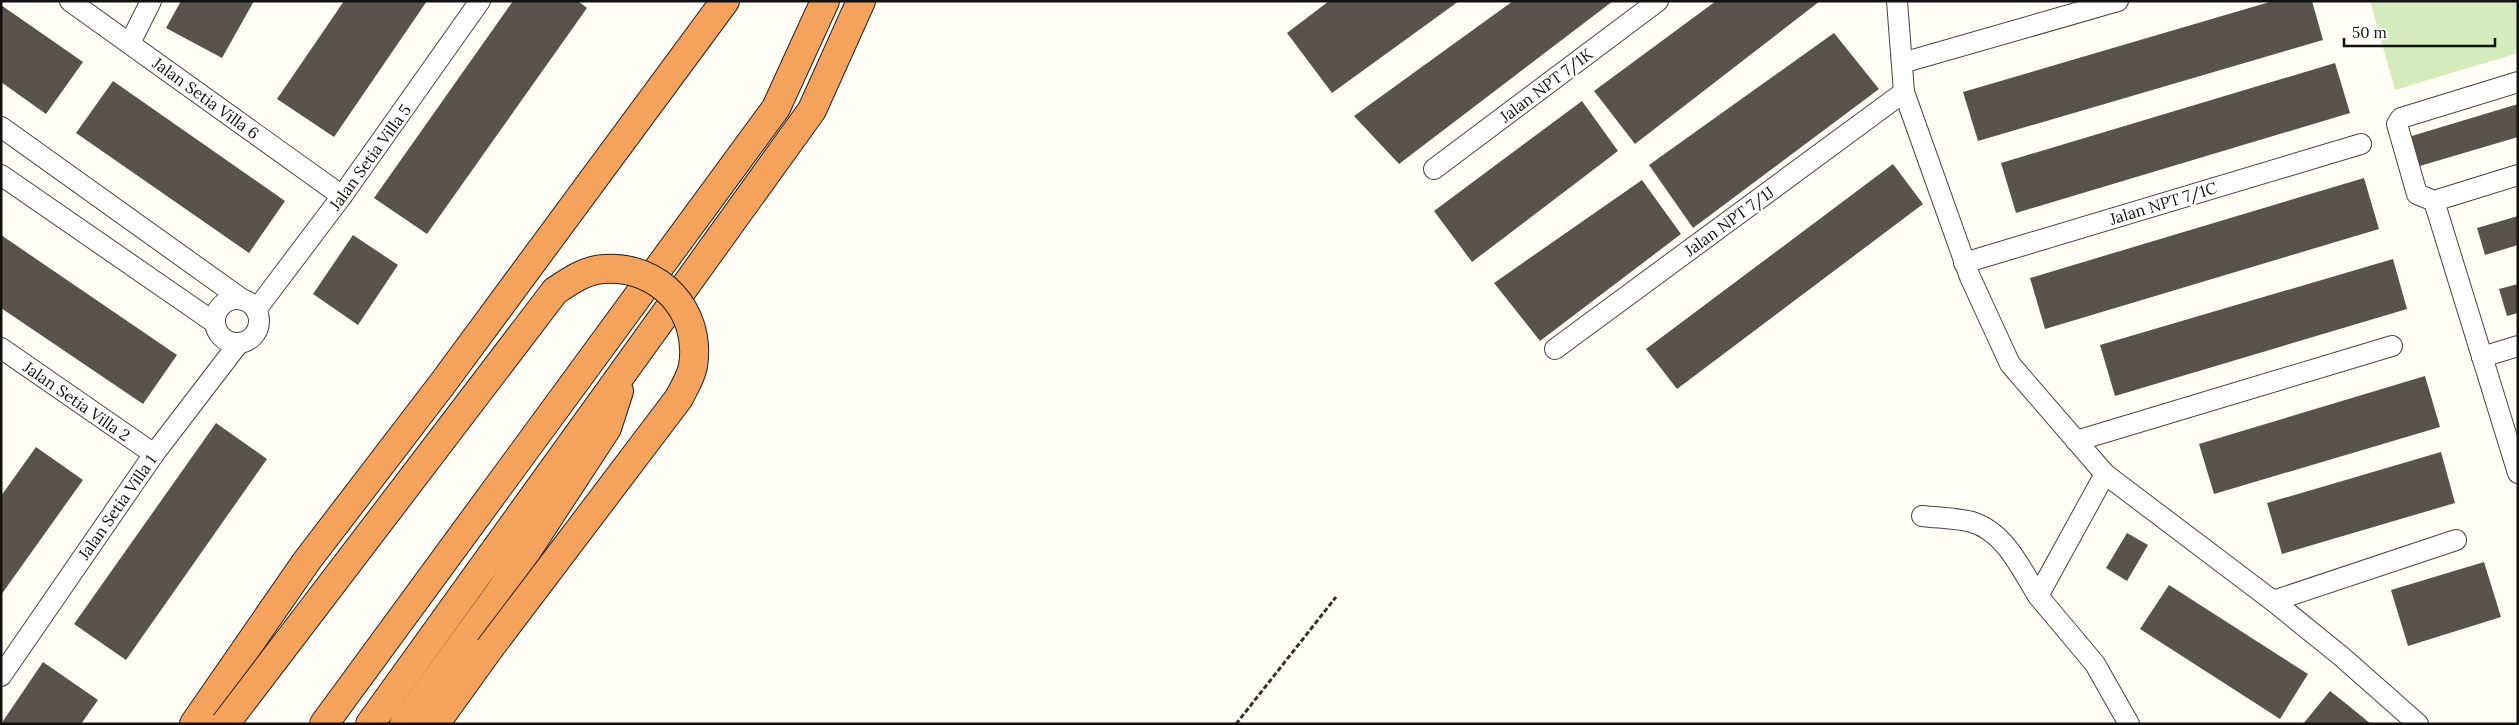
<svg xmlns="http://www.w3.org/2000/svg" width="2519" height="725" font-family="Lora,serif">
<style>
.green{fill:#d5ebbd}
.building{fill:#5a524d}
.lines{fill:none;stroke-linecap:round;stroke-linejoin:round}
.minor-casing{stroke:#444;stroke-width:22}
.highway-casing{stroke:#222;stroke-width:30}
.path{stroke:#333;stroke-width:3;stroke-dasharray:5 2.5;stroke-linecap:butt}
.minor{stroke:#fff;stroke-width:20}
.highway{stroke:#f5a25d;stroke-width:28}
.highway-bridge-casing{stroke:#222;stroke-width:30;stroke-linecap:butt}
.highway-bridge{stroke:#f5a25d;stroke-width:28}
.labels{text-anchor:middle;dominant-baseline:central;stroke-width:5;stroke-linejoin:round;paint-order:stroke}
.street-label{font-size:16px;fill:#111;stroke:#fff}
</style>
<rect width="100%" height="100%" fill="#fffdf5"/>
<path class="green" d="M2370,1h148v52l-123,37z"/>
<g class="building">
<path d="M181,1h73l-32,57 -56,-30z"/>
<path d="M344,1h83l-93,136 -57,-38z"/>
<path d="M513,1h65l9,7 -160,226 -53,-36z"/>
<path d="M1329,1h130l-127,92 -45,-60z"/>
<path d="M1513,1h100l-214,163 -45,-48z"/>
<path d="M1716,1h104l-185,143 -41,-53z"/>
<path d="M2273,1h39l11,39 -345,101 -15,-49z"/>
<path d="M1,5l82,57 -37,52 -45,-32z"/>
<path d="M1834,33l45,56 -186,139 -44,-63z"/>
<path d="M2335,63l15,50 -334,100 -15,-50z"/>
<path d="M113,81l172,120 -36,52 -173,-120z"/>
<path d="M1582,101l36,50 -146,111 -38,-51z"/>
<path d="M2518,104v33l-105,31 -8,-30z"/>
<path d="M1893,164l30,40 -246,185 -31,-40z"/>
<path d="M2364,178l15,51 -334,100 -15,-51z"/>
<path d="M1642,180l39,54 -141,107 -46,-58z"/>
<path d="M2518,216v29l-33,10 -8,-27z"/>
<path d="M1,235l176,120 -34,49 -142,-96z"/>
<path d="M353,235l45,30 -40,60 -45,-31z"/>
<path d="M2393,259l14,50 -292,87 -15,-51z"/>
<path d="M2518,284v29l-11,3 -8,-27z"/>
<path d="M2425,376l15,51 -226,67 -15,-50z"/>
<path d="M216,423l51,36 -141,201 -52,-36z"/>
<path d="M36,447l47,33 -82,115v-99z"/>
<path d="M2441,452l14,51 -173,51 -15,-51z"/>
<path d="M2127,533l21,12 -21,36 -21,-13z"/>
<path d="M2484,562l17,55 -93,29 -17,-56z"/>
<path d="M2169,585l139,89 -28,45 -140,-90z"/>
<path d="M43,662l55,38 -17,24h-80z"/>
<path d="M2330,691l14,11 27,22h-68z"/>
</g>
<g class="lines">
<g class="minor-casing">
<g id="minor">
<path d="M70,1l272,195"/>
<path d="M1897,1l7,91 66,185 40,87 95,110 168,127 68,55 77,68"/>
<path d="M130,43l21,-42"/>
<path d="M1902,63l216,-62"/>
<path d="M2518,82l-117,36 -4,6 20,70 17,7 84,-26"/>
<path d="M1,127l242,173"/>
<path d="M1434,169l224,-168"/>
<path d="M1,175l214,148"/>
<path d="M2434,201l84,272"/>
<path d="M1964,263l397,-119"/>
<circle cx="237" cy="321" r="22"/>
<path d="M256,310l86,-114 138,-195"/>
<path d="M1,348l153,106"/>
<path d="M1555,349l349,-257"/>
<path d="M2482,357l36,-11"/>
<path d="M2076,441l316,-95"/>
<path d="M2105,474l-67,122 57,68 34,60"/>
<path d="M1922,516c16,2 35,2 50,6 33,10 49,47 66,74"/>
<path d="M2273,601l183,-61"/>
<path d="M1,676l153,-222 85,-111"/>
</g>
</g>
<g class="highway-casing">
<g id="highway">
<path d="M194,724l112,-162 137,-179 282,-382"/>
<path d="M324,724l452,-616 49,-107"/>
<path d="M370,724l442,-614 49,-109"/>
<path d="M404,724l96,-132 107,-164 12,-37"/>
<path d="M435,724l54,-75"/>
</g>
</g>
<path class="path" d="M1236,724l100,-127"/>
<use href="#minor" class="minor"/>
<use href="#highway" class="highway"/>
<g class="highway-bridge-casing">
<path id="highway-bridge" d="M225,724l330,-433c15,-10 30,-21 49,-22 55,-4 98,42 89,97 -2,11 -9,22 -14,32l-190,251"/>
</g>
<use href="#highway-bridge" class="highway-bridge"/>
</g>
<g class="labels">
<g class="street-label">
<text transform="translate(1546 85) rotate(-37)">Jalan NPT 7/1K</text>
<text transform="translate(206 98) rotate(36)">Jalan Setia Villa 6</text>
<text transform="translate(370 157) rotate(-54)">Jalan Setia Villa 5</text>
<text transform="translate(2163 203) rotate(-17)">Jalan NPT 7/1C</text>
<text transform="translate(1729 221) rotate(-36)">Jalan NPT 7/1J</text>
<text transform="translate(77 401) rotate(35)">Jalan Setia Villa 2</text>
<text transform="translate(117 507) rotate(-55)">Jalan Setia Villa 1</text>
</g>
</g>
<rect width="2519" height="725" fill="none" stroke="#111111" stroke-width="5"/>
<path d="M2344 38v8h151v-8" fill="none" stroke="#111111" stroke-width="2.5"/>
<text x="2352" y="38" font-size="15" fill="#111111" stroke="#ffffff" stroke-width="4" paint-order="stroke">50 m</text>
</svg>
